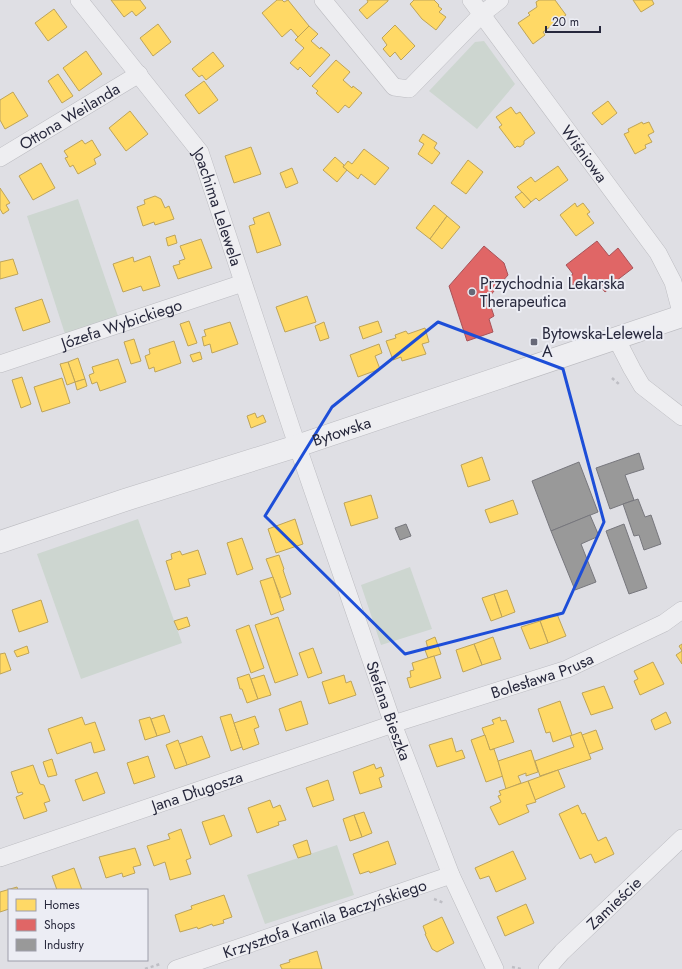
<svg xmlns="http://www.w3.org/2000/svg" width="682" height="969" font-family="Jost,sans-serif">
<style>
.green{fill:#cdd6d0}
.homes{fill:#ffd966;stroke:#bea459}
.shops{fill:#e06666;stroke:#a85359}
.industry{fill:#999;stroke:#77777d}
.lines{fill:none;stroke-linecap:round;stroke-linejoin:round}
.minor-casing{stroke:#bcbcc1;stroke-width:18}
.tertiary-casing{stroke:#bcbcc1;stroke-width:23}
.path{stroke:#bebec4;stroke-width:2.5;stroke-dasharray:3 3;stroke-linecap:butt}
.minor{stroke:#eeeef1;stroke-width:17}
.tertiary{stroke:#eeeef1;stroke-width:22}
.marked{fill:none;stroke:#1d4ed8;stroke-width:3;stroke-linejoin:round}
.poi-dot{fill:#676877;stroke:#ecedf4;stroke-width:1.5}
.labels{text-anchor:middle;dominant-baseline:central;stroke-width:4;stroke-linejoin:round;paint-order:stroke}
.street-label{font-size:16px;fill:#27283c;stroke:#ecedf4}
.poi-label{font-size:16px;fill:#27283c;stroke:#ecedf4;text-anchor:start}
</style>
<rect width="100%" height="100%" fill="#dfdfe4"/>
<g class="green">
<path d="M484,41l31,43 -38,45 -48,-38 46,-49z"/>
<path d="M78,199l40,117 -53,18 -38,-118z"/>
<path d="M138,519l44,124 -101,36 -44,-125z"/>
<path d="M410,567l22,62 -51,16 -20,-60z"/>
<path d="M337,845l17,50 -89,29 -18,-49z"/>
</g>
<g class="homes">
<path d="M111,0h29l6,8 -10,8 -4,-5 -8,6z"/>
<path d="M277,0h5l2,2 4,-2 21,26 -11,11 -7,-8 -9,8 -20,-24z"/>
<path d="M367,0h21v1l-21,18 -8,-9 9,-8z"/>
<path d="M414,0h20l5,5 -1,1 4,3 -3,3 7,5 -10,13 -14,-11 -12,-15z"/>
<path d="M539,0h16l11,15 -23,17 2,3 -12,9 -15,-21 12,-8 -2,-2 9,-6 -1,-5z"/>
<path d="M633,0h19l2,4 -13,8z"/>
<path d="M54,9l13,18 -19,14 -13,-18z"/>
<path d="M158,24l13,18 -18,14 -13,-18z"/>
<path d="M395,25l20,21 -14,14 -6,-8 -5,5 -7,-8 4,-4 -5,-7z"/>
<path d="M309,26l9,8 -7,7 9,8 1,-2 9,8 -20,22 -10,-10 -2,3 -8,-7 14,-15 -9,-8z"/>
<path d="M86,51l16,23 -23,17 -16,-23z"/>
<path d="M213,52l11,14 -18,14 -4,-5 -3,2 -7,-8z"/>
<path d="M336,60l14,12 -7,8 9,8 1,-2 9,7 -13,15 -4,-3 -7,8 -22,-20 2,-2 -6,-5z"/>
<path d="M58,74l15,22 -11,7 -14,-22z"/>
<path d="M204,81l14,19 -19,14 -14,-19z"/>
<path d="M13,92l15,24 -23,13 -5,-9v-20z"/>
<path d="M608,101l9,12 -15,12 -10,-12z"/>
<path d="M511,107l5,7 4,-2 15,21 -11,8v3l-4,3 -3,-1 -2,2 -16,-21 3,-2 -6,-8z"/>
<path d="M130,111l18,23 -22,17 -17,-23z"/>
<path d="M642,122l1,2 6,-2 5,10 -6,3 4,7 -7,3 1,3 -11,6 -11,-20 5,-2 -1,-3z"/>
<path d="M423,134l14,9 -3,5 6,5 -8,11 -14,-10 6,-10 -5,-3z"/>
<path d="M82,140l3,4 7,-4 9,15 -7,4 2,5 -18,10 -5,-9 -3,2 -5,-9 3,-1 -4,-6z"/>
<path d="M251,147l10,27 -27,9 -9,-27z"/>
<path d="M364,149l25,19 -14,17 -14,-11 -3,5 -15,-12 5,-6 4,3z"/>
<path d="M335,157l9,8 -1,2 4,3 -10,12 -14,-12z"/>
<path d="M468,160l15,12 -17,22 -15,-11z"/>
<path d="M41,163l14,25 -22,12 -14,-24z"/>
<path d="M558,166l10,14 -29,21 -3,-3 -5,4 -14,-15 14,-10 4,5z"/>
<path d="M292,168l6,15 -12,5 -6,-15z"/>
<path d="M0,188l10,15 -4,2 3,5 -6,4 -3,-5z"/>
<path d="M522,192l9,10 -7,6 -9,-11z"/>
<path d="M155,196l6,3 4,9 4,-2 5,13 -19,6 -1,-3 -11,4 -6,-19 8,-3 -1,-4z"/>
<path d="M575,203l2,4 6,-4 7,9 -3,2 7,9 -18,13 -16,-21z"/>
<path d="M434,205l13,11 -17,23 -14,-11z"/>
<path d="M269,212l12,33 -24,8 -8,-27 6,-2 -2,-6z"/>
<path d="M447,216l13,11 -18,22 -12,-10z"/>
<path d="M175,235l2,8 -9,3 -2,-8z"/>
<path d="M201,239l11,29 -34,11 -5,-13 7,-2 -1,-3 6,-2 -5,-13z"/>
<path d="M150,256l10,30 -17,5 -2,-5 -18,6 -10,-28 20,-7 1,5z"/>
<path d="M13,259l5,15 -18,5v-17z"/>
<path d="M307,296l9,26 -31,10 -9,-25z"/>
<path d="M42,299l8,23 -27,9 -8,-23z"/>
<path d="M189,321l8,22 -9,3 -8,-22z"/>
<path d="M378,321l4,11 -19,7 -4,-12z"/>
<path d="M230,322l8,22 -26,9 -2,-9 -6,2 -2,-9 4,-1 -2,-6z"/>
<path d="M324,322l5,16 -9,3 -5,-15z"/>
<path d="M425,328l4,14 -7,2 4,10 -24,7 -1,-4 -8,3 -7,-19 10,-3 -1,-3 11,-4 2,3z"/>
<path d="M134,339l7,22 -10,3 -7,-22z"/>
<path d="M174,341l7,22 -26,9 -1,-5 -5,2 -4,-13 5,-2 -1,-5z"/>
<path d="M379,344l3,9 -7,3 5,13 -22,8 -8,-22z"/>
<path d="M200,352l2,7 -9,3 -3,-7z"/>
<path d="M78,358l7,21 -10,3 -7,-20z"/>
<path d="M118,359l8,23 -26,9 -3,-9 -5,2 -3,-9 5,-2 -2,-6z"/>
<path d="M68,362l7,20 -8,3 -7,-21z"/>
<path d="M22,377l9,27 -10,4 -9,-28z"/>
<path d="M62,378l8,25 -28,9 -8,-25z"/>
<path d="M85,379l2,7 -10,4 -2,-8z"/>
<path d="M255,413l2,5 6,-3 3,7 -15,6 -4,-12z"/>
<path d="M482,457l8,23 -22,7 -7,-22z"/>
<path d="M371,495l7,23 -27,8 -7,-23z"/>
<path d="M513,500l5,14 -28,9 -5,-13z"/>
<path d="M295,519l8,25 -27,9 -8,-24z"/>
<path d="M242,538l11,31 -16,6 -10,-32z"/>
<path d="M198,550l8,24 -18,5 2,7 -15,4 -9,-29 6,-2 -1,-5 9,-3 2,4z"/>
<path d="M279,555l5,14 -1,1 8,24 -10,4 -15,-39z"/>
<path d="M273,577l11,33 -13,5 -11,-34z"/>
<path d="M507,590l8,22 -13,5 -8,-23z"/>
<path d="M494,594l8,23 -11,4 -9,-23z"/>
<path d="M41,600l7,22 -29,10 -7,-22z"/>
<path d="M557,614l9,22 -18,7 -8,-22z"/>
<path d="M187,617l3,9 -12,4 -4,-9z"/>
<path d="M278,617l20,58 -23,8 -20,-58z"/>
<path d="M540,621l8,22 -18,6 -9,-22z"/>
<path d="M249,625l15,43 -13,5 -15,-43z"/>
<path d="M435,637l6,17 -13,4 -3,-8 3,-1 -2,-8z"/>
<path d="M493,637l8,22 -19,6 -8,-21z"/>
<path d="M474,644l8,21 -19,7 -7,-22z"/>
<path d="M682,644v20l-6,-9 6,-4 -3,-5z"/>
<path d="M27,646l2,7 -12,4 -3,-6z"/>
<path d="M313,648l9,25 -14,5 -9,-25z"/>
<path d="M5,653l6,17 -11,4v-20z"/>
<path d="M434,656l7,22 -31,10 -3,-10 4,-1 -1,-6 4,-1 -2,-7z"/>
<path d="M653,662l11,22 -24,11 -6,-14 4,-2 -4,-8z"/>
<path d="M249,674l9,25 -11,4 -5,-14h-2l-3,-11z"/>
<path d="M264,675l7,20 -13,4 -7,-20z"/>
<path d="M344,675l2,8 5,-2 5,14 -27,9 -7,-22z"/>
<path d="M604,686l9,22 -22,7 -9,-22z"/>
<path d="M301,701l7,23 -22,7 -7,-22z"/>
<path d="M560,701l12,34 -19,7 -3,-10 -4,1 -8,-24z"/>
<path d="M666,712l5,11 -16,7 -4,-10z"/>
<path d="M231,714l11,33 -11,4 -11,-34z"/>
<path d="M164,715l6,17 -13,4 -6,-17z"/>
<path d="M255,716l4,11 -5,2 5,15 -16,6 -9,-27z"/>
<path d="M82,717l3,8 10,-3 10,28 -11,3 -3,-11 -34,12 -9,-25z"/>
<path d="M150,717l7,19 -12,4 -6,-20z"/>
<path d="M500,717l1,4 5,-1 8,22 -24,8 -8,-22 12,-4 -2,-4z"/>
<path d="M596,730l7,19 -14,5 -7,-19z"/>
<path d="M581,732l10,27 -51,17 -5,-15 39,-14 -4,-11z"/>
<path d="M485,735l5,15 4,-1 9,27 -17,6 -15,-42z"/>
<path d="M202,736l8,21 -23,8 -8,-21z"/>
<path d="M452,738l4,14 6,-2 3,8 -28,9 -8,-22z"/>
<path d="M178,740l9,25 -12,4 -9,-24z"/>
<path d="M531,750l7,22 -12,4v-3l-8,3 3,7 -15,6 -8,-28z"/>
<path d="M148,756l7,21 -21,7 -7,-21z"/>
<path d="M52,759l5,16 -9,2 -5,-15z"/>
<path d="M374,764l2,5 5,-2 3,9 -5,2 3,9 -22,7 -7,-22z"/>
<path d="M33,765l7,19 4,1 6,16 -6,2 3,8 -23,8 -8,-22 7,-3 -1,-2 -4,1 -7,-21z"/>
<path d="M558,770l7,17 -30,13 -7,-19z"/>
<path d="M97,772l8,21 -22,8 -8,-21z"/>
<path d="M328,780l6,20 -21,7 -7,-19z"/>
<path d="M528,781l8,21 -10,3 3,7 -30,13 -9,-18 11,-5 -3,-6 3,-1 -2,-4z"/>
<path d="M270,800l3,8 7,-3 6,15 -8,2 1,3 -22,8 -9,-25z"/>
<path d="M578,805l4,9 3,-1 13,28 8,-4 8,17 -19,9 -4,-9 -11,5 -21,-45z"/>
<path d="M364,812l8,21 -10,4 -8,-22z"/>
<path d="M224,815l8,21 -22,9 -8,-23z"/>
<path d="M354,815l8,22 -12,4 -7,-22z"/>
<path d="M181,829l10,29 -5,2 5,14 -21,6 -5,-18 -11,4 -7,-20 23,-7 -2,-5z"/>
<path d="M307,840l4,14 -13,4 -5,-13z"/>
<path d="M388,841l8,23 -26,9 -1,-2 -9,3 -7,-20z"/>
<path d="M135,848l6,17 -8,2 2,6 -12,4 -1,-4 -16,5 -7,-21z"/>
<path d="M513,851l13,28 -30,13 -7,-16 -9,3 -5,-11z"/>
<path d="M74,868l8,22h-25l-5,-14z"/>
<path d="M17,887l1,3h-9v19l-9,3v-20z"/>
<path d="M224,895l8,22 -9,3 1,3 -11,3 -1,-2 -14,5 -1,-2 -17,5 -5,-17 17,-6 -1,-3z"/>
<path d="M526,904l8,19 -29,13 -8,-19z"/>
<path d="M442,917l12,26 -17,9 -5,-3 -7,-15h1l-3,-8z"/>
<path d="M317,951l5,18h-40l-2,-4 10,-3 -1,-2z"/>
</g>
<g class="shops">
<path d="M597,241l12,15 9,-8 15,20 -17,13 1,1 -12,10 -10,-13 -11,9 -6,-7 -5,4 -5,-7 5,-4 -7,-9z"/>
<path d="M484,246l20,17 4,12 -20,23 6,18 -5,3 4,13 -26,9 -18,-55z"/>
</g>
<g class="industry">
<path d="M639,453l5,16 -19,6 9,25 -24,9 -14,-41z"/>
<path d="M579,462l19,50 -47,19 -19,-50z"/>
<path d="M638,499l7,18 6,-2 10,29 -17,6 -5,-15 -5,1 -11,-32z"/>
<path d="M590,515l9,21 -18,8 15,38 -21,8 -24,-59z"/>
<path d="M406,524l5,12 -11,4 -5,-12z"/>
<path d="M624,524l23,64 -18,6 -23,-63z"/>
</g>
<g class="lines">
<g class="minor-casing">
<g id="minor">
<path id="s1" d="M79,0l121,152 92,278 101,294 58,151 44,94"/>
<path d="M323,0l71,87 15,2 73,-75 18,-14"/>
<path id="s2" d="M471,0l187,253 15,29 9,34"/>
<path id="s3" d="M0,158l139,-84"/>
<path d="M616,338l16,31 10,17 40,31"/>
<path id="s4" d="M0,364l243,-81"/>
<path id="s5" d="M0,858l393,-134 174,-55 97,-46 18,-13"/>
<path id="s6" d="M176,969l275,-94"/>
<path id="s7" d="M547,969l15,-17 120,-114"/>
</g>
</g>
<g class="tertiary-casing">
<g id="tertiary">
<path id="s8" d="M0,542l125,-42 172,-54 385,-130"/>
</g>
</g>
<g class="path">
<path d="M612,378l8,7"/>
<path d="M434,899l10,4"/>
<path d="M512,967l9,2"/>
<path d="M145,969l15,-5"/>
</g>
<use href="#minor" class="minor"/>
<use href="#tertiary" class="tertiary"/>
</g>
<path class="marked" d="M438,322l125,47 41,153 -41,91 -158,41 -140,-138 67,-109z"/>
<g class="poi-dot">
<circle cx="472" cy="292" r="4"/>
<rect x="530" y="338" width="8" height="8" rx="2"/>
</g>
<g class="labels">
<g class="street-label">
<text stroke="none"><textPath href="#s3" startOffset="81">Ottona Weilanda</textPath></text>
<text stroke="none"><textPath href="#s2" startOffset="191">Wiśniowa</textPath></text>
<text stroke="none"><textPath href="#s1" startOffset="252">Joachima Lelewela</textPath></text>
<text stroke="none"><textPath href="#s4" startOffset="128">Józefa Wybickiego</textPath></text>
<text stroke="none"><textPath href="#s8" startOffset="359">Bytowska</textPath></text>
<text stroke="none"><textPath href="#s5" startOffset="572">Bolesława Prusa</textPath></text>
<text stroke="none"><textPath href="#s1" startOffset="784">Stefana Bieszka</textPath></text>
<text stroke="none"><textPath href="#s5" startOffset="208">Jana Długosza</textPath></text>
<text stroke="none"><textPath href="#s7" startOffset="94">Zamieście</textPath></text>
<text stroke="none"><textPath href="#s6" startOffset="157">Krzysztofa Kamila Baczyńskiego</textPath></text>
</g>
<g class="poi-label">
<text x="480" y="283">Przychodnia Lekarska<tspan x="480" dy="18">Therapeutica</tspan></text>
<text x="542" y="333">Bytowska-Lelewela<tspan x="542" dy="18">A</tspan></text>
</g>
</g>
<rect x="8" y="889" width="140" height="72" fill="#ecedf4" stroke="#9d9eaa"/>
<rect x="16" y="899" width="20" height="12" fill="#ffd966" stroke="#9d9eaa"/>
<text x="44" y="909" font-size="12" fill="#27283c">Homes</text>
<rect x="16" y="919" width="20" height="12" fill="#e06666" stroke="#9d9eaa"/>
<text x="44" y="929" font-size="12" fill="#27283c">Shops</text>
<rect x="16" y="939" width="20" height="12" fill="#999999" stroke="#9d9eaa"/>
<text x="44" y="949" font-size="12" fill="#27283c">Industry</text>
<path d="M546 26v6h54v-6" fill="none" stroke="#27283c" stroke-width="2"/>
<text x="552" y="26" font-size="12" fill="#27283c" stroke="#ecedf4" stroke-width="3" paint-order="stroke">20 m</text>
</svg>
